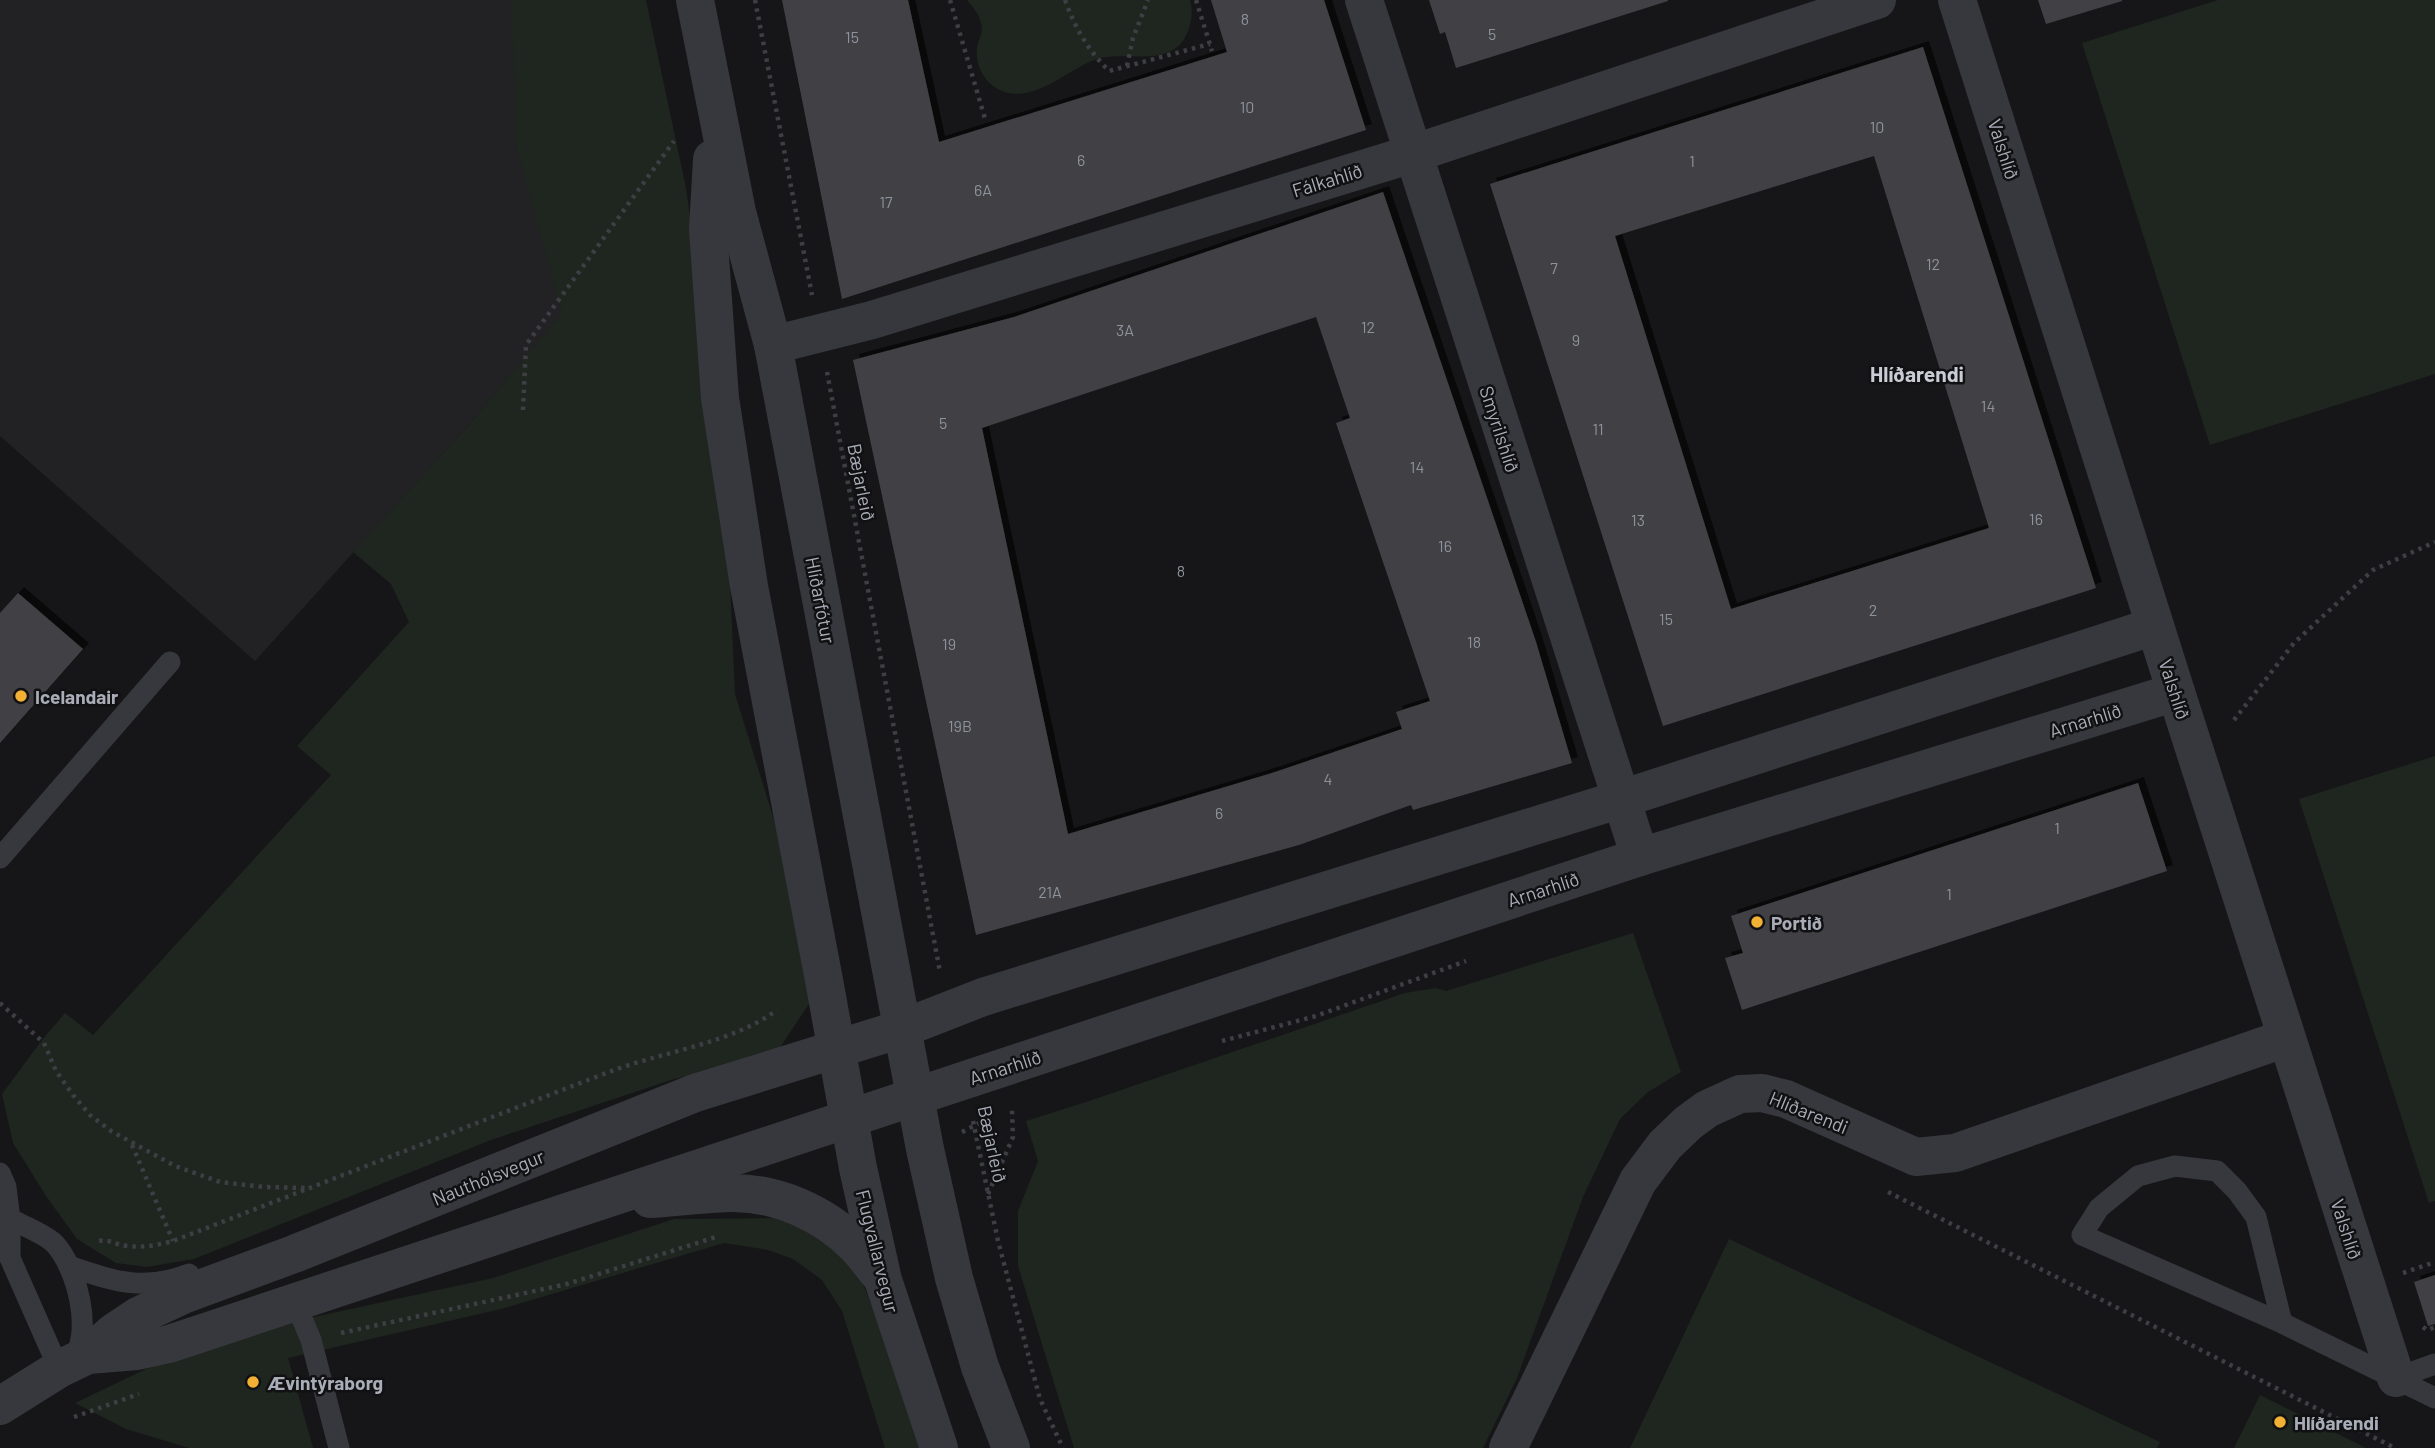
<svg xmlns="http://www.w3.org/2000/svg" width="2435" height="1448" font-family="Barlow,sans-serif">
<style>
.built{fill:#222225}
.green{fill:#1e261f}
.building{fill:#404145;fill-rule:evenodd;filter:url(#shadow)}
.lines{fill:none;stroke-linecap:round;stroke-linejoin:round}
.path{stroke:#3d3f44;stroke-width:4.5;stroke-dasharray:3.5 5;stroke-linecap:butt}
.service{stroke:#37383d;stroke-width:21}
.minor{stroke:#37383d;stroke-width:38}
.tertiary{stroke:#37383d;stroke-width:38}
.poi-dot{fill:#f2b134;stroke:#111113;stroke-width:2.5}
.labels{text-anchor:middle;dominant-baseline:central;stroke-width:5;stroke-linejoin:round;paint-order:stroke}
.number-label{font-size:16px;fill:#8e929b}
.street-label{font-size:19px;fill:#a8adb8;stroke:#111113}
.poi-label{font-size:19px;font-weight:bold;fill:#a8adb8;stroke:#111113;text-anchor:start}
.neighbourhood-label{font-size:21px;font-weight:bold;fill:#c9ccd4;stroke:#111113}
</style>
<defs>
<filter id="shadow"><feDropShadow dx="6" dy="-6" stdDeviation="0" flood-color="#0009"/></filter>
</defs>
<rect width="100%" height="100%" fill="#161618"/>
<path class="built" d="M0,0h646l-83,313 -96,114 -212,234 -255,-225z"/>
<g class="green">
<path d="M511,0h135l40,188 11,77 33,318 5,111 65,210 17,88 -40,60 -106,28 -180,60 -297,119 -47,8 -31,-4 -39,-24 -31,-43 -33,-53 -11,-49 40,-54 23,-27 28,22 238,-260 -34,-29 112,-124 -18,-38 -38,-32 114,-125 95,-114 -45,-164z"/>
<path d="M967,0h223c3,11 2,21 -2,31 -14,39 -61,19 -91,28 -30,10 -65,48 -99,30 -14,-7 -23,-25 -21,-41 1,-9 7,-15 4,-25 -2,-9 -8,-16 -14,-23z"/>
<path d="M2218,0h217v374l-225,71 -128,-402z"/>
<path d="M2435,756v445l-6,2 -130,-404z"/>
<path d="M1633,933l48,139 -33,20 -28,27 -37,78 -66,181 -34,70h-409l-56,-182v-55l20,-50 -12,-40 63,-20 316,-108 31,-5 10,3z"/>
<path d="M777,1218l43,14 42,49 35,91 26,76h-38l-43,-137 -20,-31 -29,-21 -25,-9 -44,-7 -223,66 -213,49 25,90h-124l-63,-19 -51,-26 71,-34 82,-28 72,-21 193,-42 181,-59z"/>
<path d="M1729,1239l431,203 -3,6h-527z"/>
<path d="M2260,1395l106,53h-132z"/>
</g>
<g class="building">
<path d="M782,0h126l31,142 288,-90 -16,-52h113l42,130 -524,169z"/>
<path d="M1429,0h239v1l-212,67 -11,-36 -5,2z"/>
<path d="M2038,0h84v1l-76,23z"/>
<path d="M1923,47l173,541 -433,138 -173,-542zM1874,156l115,372 -258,81 -116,-373z"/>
<path d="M1383,192l153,450 36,121 -159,47 -2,-5 -112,40 -323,90 -123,-575 161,-43zM1316,317l34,101 -14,5 94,278 -34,11 6,17 -127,43 -207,62 -86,-406z"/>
<path d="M18,593l65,56 -83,94v-130z"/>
<path d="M2138,783l29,88 -425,139 -17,-52 18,-5 -12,-37z"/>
<path d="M2435,1275v49l-7,2 -14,-44z"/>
</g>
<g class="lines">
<g class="path">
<path d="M755,0l57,295"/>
<path d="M950,0l36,122"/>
<path d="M1065,0c10,28 23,50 44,71l101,-27"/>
<path d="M1196,0l16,51"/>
<path d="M1127,66l6,-28 15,-38"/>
<path d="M827,372l113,600"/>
<path d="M523,410l3,-65 148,-204"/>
<path d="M2234,720l60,-77 79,-73 62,-28"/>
<path d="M0,1003l44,40 12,28 17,24 17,20 21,16 64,35 45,16 44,5 44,1"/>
<path d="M1222,1041l94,-25 150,-55"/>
<path d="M973,1121l25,120 42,158 23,49"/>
<path d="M962,1132l23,-12"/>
<path d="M132,1145l41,96"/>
<path d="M1888,1192l507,256"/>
<path d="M988,1194l25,-57 -1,-27"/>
<path d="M99,1241c11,-2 17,4 28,5 16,2 31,-1 46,-5 145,-56 290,-113 436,-169 52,-20 124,-29 168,-62"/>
<path d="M2403,1273l32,-11"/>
<path d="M2423,1327l4,3 8,-3"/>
<path d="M341,1333l226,-49 149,-47"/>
<path d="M74,1417l65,-23"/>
</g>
<g class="service">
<path d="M0,858l170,-196"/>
<path d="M0,1173l6,14 4,32v39l49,111"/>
<path d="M10,1219c14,7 33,14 44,24 23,24 40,90 18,118"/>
<path d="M69,1266c45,15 74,26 120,8"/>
<path d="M295,1302l16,38 28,108"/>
<path d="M2282,1323l-26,-106 -19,-26 -20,-20 -42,-5 -37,10 -39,32 -17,27 200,88 153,75"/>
<path d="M2396,1378l39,-14"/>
</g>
<g class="minor">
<path d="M1364,0l276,857"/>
<path d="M1957,0l219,692 220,686"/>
<path d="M773,345l99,-25 540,-166 465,-154"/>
<path d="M901,1029l82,-32 638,-198 534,-173"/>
<path d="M914,1097l726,-240 536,-165"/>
<path d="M1508,1448l130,-267 27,-36 23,-22 19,-14 33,-15 22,-1 24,6 130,58 39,-4 331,-115"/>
</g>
<g class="tertiary">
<path d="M695,0l42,212 36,133 152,804 29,129 26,89 31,81"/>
<path d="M712,159l-4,70 12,169 29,188 75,394 34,188 25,112 56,168"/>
<path d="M650,1199c27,-2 54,-5 80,-6 46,-1 94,20 126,53 9,9 16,20 24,29"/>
<path d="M88,1355l49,-4 32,-7 745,-247"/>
<path d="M0,1406l59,-37 29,-14 26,-23 24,-16 45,-21 111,-41 401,-161 206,-64"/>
</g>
</g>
<g class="poi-dot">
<circle cx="21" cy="696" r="7"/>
<circle cx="1757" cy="922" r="7"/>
<circle cx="253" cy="1382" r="7"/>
<circle cx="2280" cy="1422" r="7"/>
</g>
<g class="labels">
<g class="number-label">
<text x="1245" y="18">8</text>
<text x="1492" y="33">5</text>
<text x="852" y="36">15</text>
<text x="1247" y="106">10</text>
<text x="1877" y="126">10</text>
<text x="1081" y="159">6</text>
<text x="1692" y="160">1</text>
<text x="983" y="189">6A</text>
<text x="886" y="201">17</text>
<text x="1933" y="263">12</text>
<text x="1554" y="267">7</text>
<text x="1368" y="326">12</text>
<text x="1125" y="329">3A</text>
<text x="1576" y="339">9</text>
<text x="1988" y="405">14</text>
<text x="943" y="422">5</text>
<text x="1598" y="428">11</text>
<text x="1417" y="466">14</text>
<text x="2036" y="518">16</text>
<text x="1638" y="519">13</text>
<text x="1445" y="545">16</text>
<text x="1181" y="570">8</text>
<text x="1873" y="609">2</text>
<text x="1666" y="618">15</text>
<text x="1474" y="641">18</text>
<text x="949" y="643">19</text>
<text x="960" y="725">19B</text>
<text x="1328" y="778">4</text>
<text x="1219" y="812">6</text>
<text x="2057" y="827">1</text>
<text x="1050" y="891">21A</text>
<text x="1949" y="893">1</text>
</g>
<g class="street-label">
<text transform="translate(2004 149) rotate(72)">Valshlíð</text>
<text transform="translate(1327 180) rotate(-17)">Fálkahlíð</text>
<text transform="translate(1500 429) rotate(72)">Smyrilshlíð</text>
<text transform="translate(862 482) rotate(79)">Bæjarleið</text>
<text transform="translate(821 600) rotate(79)">Hlíðarfótur</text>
<text transform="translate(2175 689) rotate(72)">Valshlíð</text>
<text transform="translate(2085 720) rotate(-17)">Arnarhlíð</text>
<text transform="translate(1543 889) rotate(-18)">Arnarhlíð</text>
<text transform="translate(1005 1067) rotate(-18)">Arnarhlíð</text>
<text transform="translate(1809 1112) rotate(22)">Hlíðarendi</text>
<text transform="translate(993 1144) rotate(78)">Bæjarleið</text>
<text transform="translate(488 1177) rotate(-22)">Nauthólsvegur</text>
<text transform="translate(2347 1229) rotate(72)">Valshlíð</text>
<text transform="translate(878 1251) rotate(76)">Flugvallarvegur</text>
</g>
<g class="poi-label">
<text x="35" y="696">Icelandair</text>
<text x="1771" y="922">Portið</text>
<text x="267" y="1382">Ævintýraborg</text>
<text x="2294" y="1422">Hlíðarendi</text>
</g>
<g class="neighbourhood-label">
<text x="1917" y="373">Hlíðarendi</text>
</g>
</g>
</svg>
